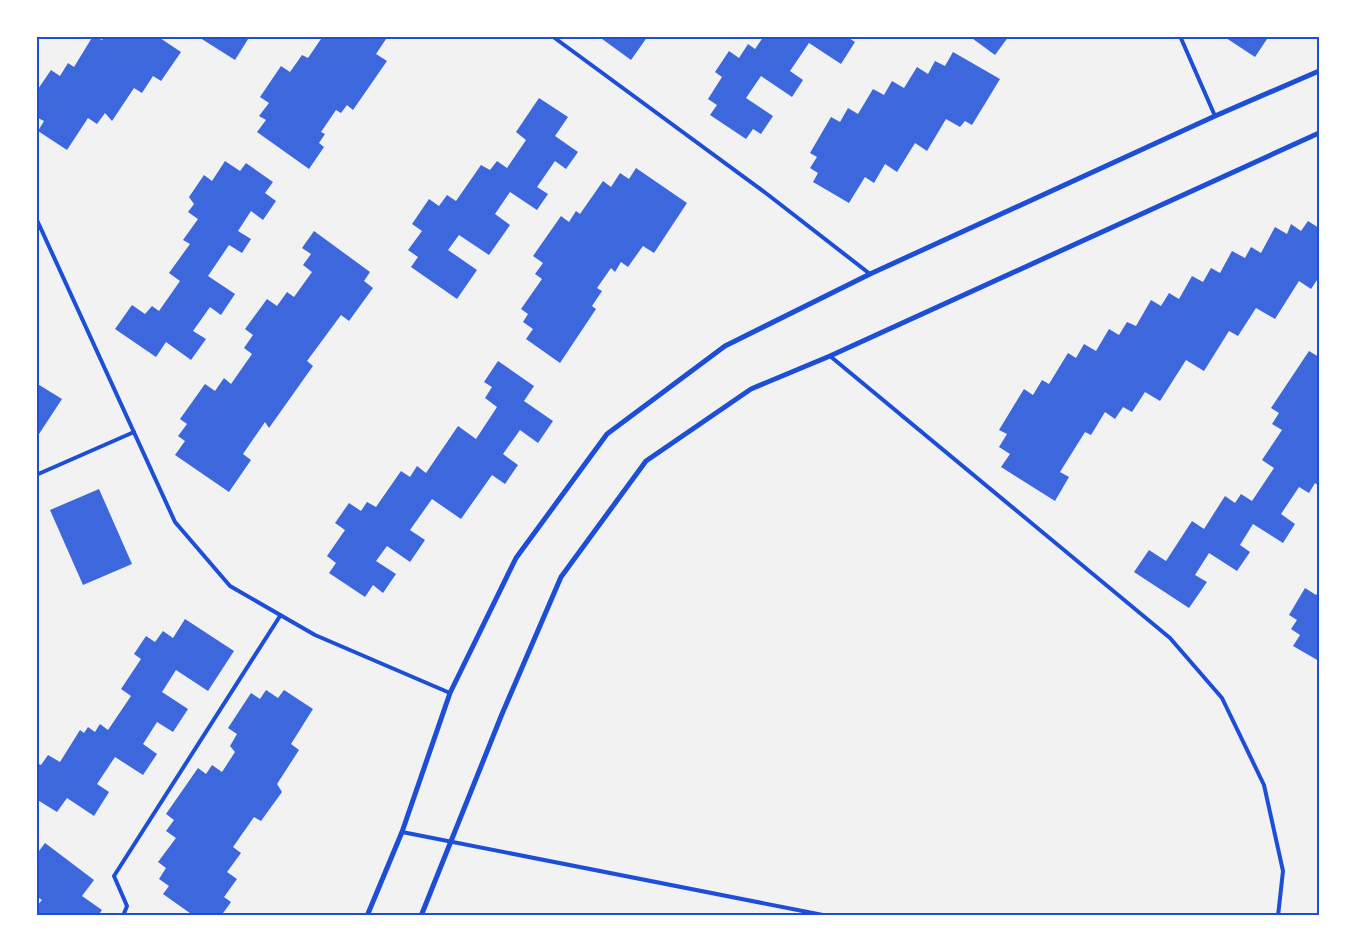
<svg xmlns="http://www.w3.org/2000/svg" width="1355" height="952" font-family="'Asap Condensed',sans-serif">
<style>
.building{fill:#3d67dc}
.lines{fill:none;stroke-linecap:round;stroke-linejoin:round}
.service{stroke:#1d4ed8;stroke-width:4}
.minor{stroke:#1d4ed8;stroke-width:5}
.neatline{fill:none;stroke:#1d4ed8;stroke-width:2}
</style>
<rect width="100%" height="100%" fill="#f2f2f2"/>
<g class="building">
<path d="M93,36l9,4 3,-4h52l24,16 -20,29 -8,-5 -11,17 -8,-5 -22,33 -7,-8 -8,11 -9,-6 -21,32 -29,-19 6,-10 -8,-4 2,-9 -2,-1v-15l15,-22 9,6 8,-13 6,4z"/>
<path d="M197,36h53l-15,24z"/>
<path d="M323,36h65l-12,18 11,7 -34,49 -6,-5 -6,8 -5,-3 -15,22 4,2 -6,9 5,4 -15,22 -52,-37 9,-12 -7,-4 10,-13 -9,-6 21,-31 9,6 12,-17 6,3z"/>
<path d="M598,36h50l-17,24z"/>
<path d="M764,36h82l9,6 -14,22 -32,-21 -19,28 13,9 -11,17 -31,-21 -15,22 27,18 -12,18 -8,-5 -7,10 -36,-24 7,-10 -9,-6 14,-22 -7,-5 14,-21 10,7 9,-14 7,5z"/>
<path d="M969,36h40l-14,19z"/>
<path d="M1223,36h46l-14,21z"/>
<path d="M953,52l47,27 -28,46 -7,-4 -5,6 -14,-8 -19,32 -12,-8 -18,29 -12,-8 -11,19 -9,-6 -16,26 -36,-21 5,-9 -8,-5 7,-11 -7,-4 21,-36 9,5 8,-14 10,6 15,-25 11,6 8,-14 12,7 13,-21 11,7 7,-13 10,5z"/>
<path d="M539,98l29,19 -13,19 23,16 -12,17 -11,-8 -18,26 11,7 -11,16 -27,-18 -15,22 15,11 -21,30 -30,-20 -11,15 29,20 -20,29 -46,-32 7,-10 -10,-7 14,-19 -10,-7 17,-25 10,7 8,-11 9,6 25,-36 9,5 7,-9 10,7 19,-28 -10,-8z"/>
<path d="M225,161l15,10 6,-8 27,19 -8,11 11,8 -13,19 -12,-9 -13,20 13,8 -9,14 -13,-8 -21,31 27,18 -14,21 -11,-8 -17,24 13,8 -15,21 -25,-18 -10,15 -41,-28 17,-24 13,9 7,-8 7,5 21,-30 -11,-8 21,-29 -7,-4 15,-21 -10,-7 6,-8 -5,-7 15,-22 8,6z"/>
<path d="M636,168l51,35 -33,50 -11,-7 -15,21 -7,-5 -6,10 -4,-4 -14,20 5,3 -10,15 4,3 -36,54 -34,-24 7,-10 -10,-7 5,-8 -7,-5 21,-30 -7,-5 8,-11 -10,-7 28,-40 8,6 7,-11 4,3 23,-33 8,6 9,-14 9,6z"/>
<path d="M1308,221l11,7v49l-8,12 -12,-8 -24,38 -19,-11 -18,28 -9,-5 -25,40 -18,-11 -26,41 -15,-9 -13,20 -9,-5 -8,12 -10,-7 -14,23 -6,-3 -25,40 9,5 -14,24 -54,-34 9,-13 -11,-7 8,-13 -8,-4 25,-41 9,6 9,-15 7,4 19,-31 8,5 8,-14 12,7 13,-22 10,6 8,-13 9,4 15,-26 10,6 8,-13 10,6 13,-23 11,6 8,-14 9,5 12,-22 13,7 6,-11 10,6 14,-26 12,7 4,-10 10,7z"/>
<path d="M314,231l56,41 -6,9 9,7 -24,33 -8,-6 -34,46 6,5 -44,62 -4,-6 -22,32 8,6 -22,32 -54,-37 10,-14 -7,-5 9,-12 -7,-5 25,-35 10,7 9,-13 7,6 21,-30 -8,-6 9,-13 -8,-6 22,-30 10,7 10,-14 7,5 18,-25 -9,-7 8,-11 -9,-6z"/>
<path d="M1309,351l10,6v129l-4,-3 -6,10 -10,-6 -18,27 14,10 -12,19 -30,-19 -13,21 10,7 -13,19 -28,-18 -14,22 12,7 -18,26 -55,-36 15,-22 17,11 26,-40 12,8 21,-33 10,7 6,-9 11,7 22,-33 -12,-8 20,-30 -10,-6 7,-11 -8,-5z"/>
<path d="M498,361l36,25 -10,15 29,20 -15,22 -18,-13 -17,24 15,11 -13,19 -13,-9 -31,44 -29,-20 -22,31 15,10 -15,22 -23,-16 -11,15 20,13 -13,19 -10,-8 -8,12 -36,-24 7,-10 -9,-7 18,-26 -10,-7 14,-20 12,8 6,-9 9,5 25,-36 9,6 7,-11 9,7 32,-47 18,13 21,-32 -12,-9 7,-11 -8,-5z"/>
<path d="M36,383l26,16 -23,35 -3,-2z"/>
<path d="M99,489l33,75 -49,21 -33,-75z"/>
<path d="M1305,588l11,7 3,-4v70l-26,-15 7,-11 -9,-6 6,-9 -8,-5z"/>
<path d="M185,619l49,32 -26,40 -32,-21 -14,22 26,17 -15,23 -16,-10 -14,22 14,10 -14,21 -28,-18 -18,27 12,8 -15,24 -27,-18 -10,14 -21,-13v-36l5,2 7,-10 12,7 20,-32 4,3 4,-6 7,5 5,-8 8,6 23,-34 -10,-7 20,-30 -7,-5 12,-18 9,6 8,-11 10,7z"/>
<path d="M266,690l12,8 6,-8 29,19 -22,35 8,6 -22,34 5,8 -21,29 -7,-4 -21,30 8,6 -14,19 10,7 -13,18 7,5 -10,14h-27l-31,-22 6,-8 -10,-7 7,-11 -8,-6 18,-24 -10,-7 8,-11 -8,-6 32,-46 8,6 6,-9 10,7 13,-20 -5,-6 7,-12 -9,-6 23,-35 9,6z"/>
<path d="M45,843l49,37 -12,16 20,14 -4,6h-62v-9l6,-7 -6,-4v-9l2,-3 -2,-1v-28z"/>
</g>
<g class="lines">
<g class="service">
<path d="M552,36l215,158 103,80"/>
<path d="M1180,36l35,80"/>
<path d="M36,218l139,304 55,64 85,49 135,58"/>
<path d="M830,356l340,282 52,60 42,87 19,86 -5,45"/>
<path d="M36,475l98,-43"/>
<path d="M402,832l426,84"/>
<path d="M123,916l4,-10 -13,-30 166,-260"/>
</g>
<g class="minor">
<path d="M367,916l35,-84 48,-139 66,-135 91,-124 118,-88 145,-72 345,-158 104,-45"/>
<path d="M421,916l81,-202 59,-137 85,-116 105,-72 79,-33 489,-223"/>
</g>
</g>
<rect width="1355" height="952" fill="none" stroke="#ffffff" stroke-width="75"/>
<rect x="38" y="38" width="1280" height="876" class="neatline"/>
</svg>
